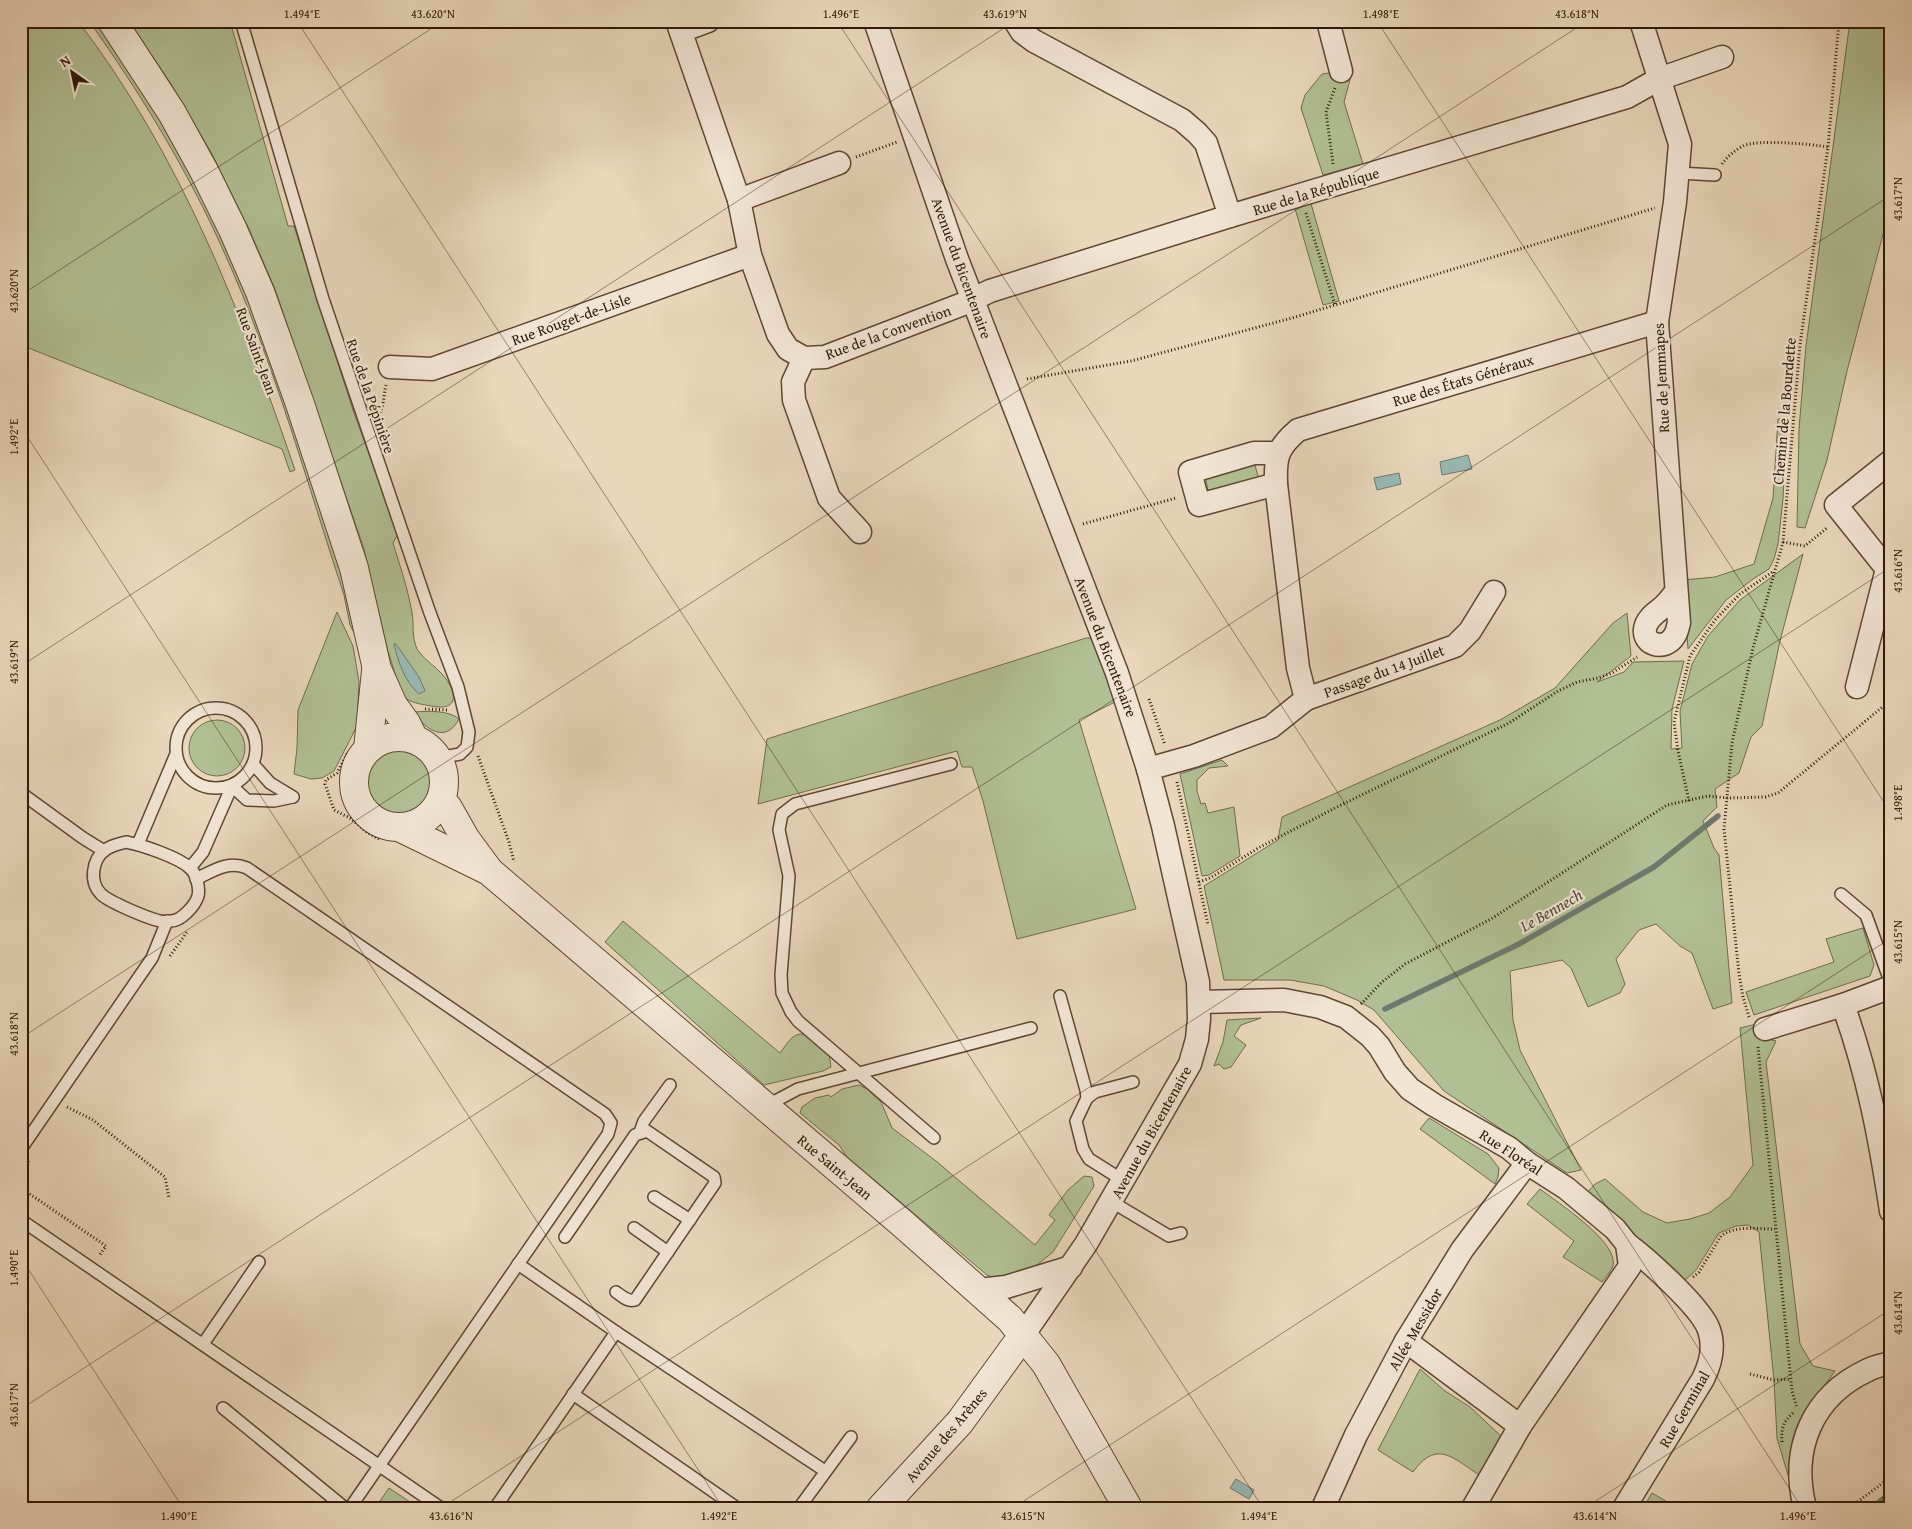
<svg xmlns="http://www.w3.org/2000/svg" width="1912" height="1529" font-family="'Gentium Book Plus',serif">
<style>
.green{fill:#b1bf94;stroke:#706c4b}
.water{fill:#97b9b4;stroke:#6d796d}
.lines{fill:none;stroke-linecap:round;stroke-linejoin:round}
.stream{stroke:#6d796d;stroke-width:5.5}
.service-casing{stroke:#5e4830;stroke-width:14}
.minor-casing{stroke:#5e4830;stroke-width:25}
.tertiary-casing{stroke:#5e4830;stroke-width:30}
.path{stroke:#2f1902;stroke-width:3;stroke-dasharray:1 2.5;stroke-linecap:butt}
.service{stroke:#f1e4d3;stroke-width:11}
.minor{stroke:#f1e4d3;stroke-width:22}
.tertiary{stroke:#f1e4d3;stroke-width:28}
.ticks{fill:none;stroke:#2f1902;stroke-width:1;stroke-opacity:0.45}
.labels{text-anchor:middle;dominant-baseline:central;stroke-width:4.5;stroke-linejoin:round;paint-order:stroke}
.street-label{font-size:15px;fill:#2f1902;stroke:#f1e4d3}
.water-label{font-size:16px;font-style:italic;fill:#4e4937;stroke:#f1e4d3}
.neatline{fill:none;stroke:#2f1902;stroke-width:2}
.ticks-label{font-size:12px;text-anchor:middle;fill:#2f1902}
</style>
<rect width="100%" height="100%" fill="#e9d6bb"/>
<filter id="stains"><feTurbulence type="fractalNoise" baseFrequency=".004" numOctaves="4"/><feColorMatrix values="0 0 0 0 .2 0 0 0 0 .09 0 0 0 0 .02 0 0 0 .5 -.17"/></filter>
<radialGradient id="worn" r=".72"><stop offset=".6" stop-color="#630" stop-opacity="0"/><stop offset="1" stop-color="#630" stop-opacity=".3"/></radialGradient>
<g class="green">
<path d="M21,21h57c104,137 162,288 217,449l-5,2 -8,-23 -261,-104z"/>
<path d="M89,21h9l6,8 75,116 64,133 102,294 15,72 -10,-19 -6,-30c-38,-115 -70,-233 -120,-343 -36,-81 -83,-158 -135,-231z"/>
<path d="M129,21h101l58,205h6l59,184 45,124 -5,9c7,23 15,46 19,70 2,10 0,20 3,30 1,4 2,7 5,10 6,8 15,13 22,21 15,17 19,38 -11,32 -11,-2 -20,-3 -29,-10l-15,-48 -23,-99 -89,-260 -26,-60 -37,-75 -39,-67z"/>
<path d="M1850,21h41v183l-44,167 -20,89 -22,68 -8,-1 2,-98 7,-83z"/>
<path d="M1350,70v10l-6,22 19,62 -40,11 -22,-67 4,-13 17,-21z"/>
<path d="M1310,200l29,101 -16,4 -29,-100z"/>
<path d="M1778,419h9l-4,80 -5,45 -4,15 -5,10 -16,10 -27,21 -38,49 -5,-69 32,-3 39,-13 19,-66z"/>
<path d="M1254,462l5,17 -50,17 -4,-20z"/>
<path d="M1803,554l-23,87 -18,85 -11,11 -12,36 -24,16 2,18 -14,14 11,27 5,7 13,148 -19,6 -21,-56 -12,-7 -24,-22 -17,6 -23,29 9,25 -5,9 -32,14 -17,-39 -9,-8 -52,11 3,49 7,30 61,120 -14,3 -123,-82 -70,-81 -17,-10 -33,-14 -34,-6h-66l-20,-94 74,-46 4,-23 218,-97 55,-32 58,-65 14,-10 4,43 -34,26 27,-10 9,-10 51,-1 -12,48 -1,40 11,-1 -2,-37 12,-47 16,-28 32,-36z"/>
<path d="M337,612l16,34 6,36 -2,44 -23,45 -12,7 -11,1 -17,-5 3,-26 1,-38z"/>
<path d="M1086,638h6l25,63 -38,19 57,189 -119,30 -34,-138 -11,-34h-10l-5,-16 -199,53 9,-65z"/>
<path d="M414,712c13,-1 35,-2 45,7 -13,25 -34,11 -45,-7z"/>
<circle cx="217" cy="748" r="28"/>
<circle cx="399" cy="782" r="33"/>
<path d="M1222,760l6,6 -19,2 -12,12v11l4,13 4,-1 3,10 26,-6 6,49 -31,19 -7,1 -22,-102z"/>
<path d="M623,921l157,132c4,-5 8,-12 13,-16 13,-10 27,9 36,17l2,13 -8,4 -59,14 -159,-143z"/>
<path d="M1863,928l11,37 -4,11 -116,39 -8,-23 88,-30 -8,-23z"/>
<path d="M1261,1018l-20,7 -7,11 12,9 -15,22 -7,2 -5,-5 -5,2 9,-24 4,-22z"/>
<path d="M1761,1023l3,15 12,3 -10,21 34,282 13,22 22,5 -27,37 -15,33 -5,34 -11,-37 -3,-58 -15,-148 -11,-7 -12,1 -17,7 -23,37 -13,12 -33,-33 -63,-56 8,-9 10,-5 38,33 24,11 23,-4 19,-6 21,-16 23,-32 -13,-137z"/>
<path d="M859,1085l8,4 14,13 11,26 44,33 99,84 20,-25 -6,-5 19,-25 16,-14 8,1 2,9 -41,66 -21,17 -36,9 -9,-3 -140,-118 -8,-12 -39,-32 2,-6 13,-9 14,-3 2,2 11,-8z"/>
<path d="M1429,1118l59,36 11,14 -1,9 -3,7 -75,-55z"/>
<path d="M1540,1189c17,13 79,53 73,77 -2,5 -8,12 -11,16l-39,-25 11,-16 -47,-37z"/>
<path d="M1420,1369l25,22 25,16 32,30 -23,38c-26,-17 -42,-36 -66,-3l-35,-22z"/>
<path d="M389,1488l30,20h-44z"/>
<path d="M1652,1493l19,11 -2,4h-26z"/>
</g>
<g class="water">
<path d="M1468,455l4,14 -30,6 -2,-13z"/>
<path d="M1399,473l2,11 -24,6 -3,-12z"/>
<path d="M394,644h2l23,33 6,14 -6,3c-14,-12 -21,-32 -25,-50z"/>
<path d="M1236,1479l18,11 -5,9 -19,-11z"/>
</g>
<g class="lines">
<g class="stream">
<path d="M1385,1009l134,-65 135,-77 64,-51"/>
<path d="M1872,1508l19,-16"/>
</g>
<g class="service-casing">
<g id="service">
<path d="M241,21l82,278 107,314 28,74 11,45 -2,15 -7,7 -22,4"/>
<path d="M1678,173l37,2"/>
<circle cx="216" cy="748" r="40"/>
<path d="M253,764l17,19 23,14"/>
<path d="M21,793l62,45 21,13"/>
<path d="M126,842c16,3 52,15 64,26 6,5 10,20 8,28 -3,10 -17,25 -27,25 -4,0 -8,1 -11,0 -13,-3 -51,-19 -59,-27 -12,-12 -9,-34 4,-44 7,-5 14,-6 21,-8z"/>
<path d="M138,844l38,-90"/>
<path d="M190,868l13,-16 29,-66 15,14 27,1 19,-4"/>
<path d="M196,879c17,-8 32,-19 51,-11l358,246 6,9 -3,11 -258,374"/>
<path d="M1841,894l25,21 25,69"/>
<path d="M1060,996l26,94 1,8 -11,23 7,28 6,10 35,22"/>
<path d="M1087,1098l8,-6 38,-10"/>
<path d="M766,1106l32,-17 233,-61"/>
<path d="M640,1132l4,-11 26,-36"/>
<path d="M934,1138l-136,-117 -7,-9 -9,-19 -1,-18 8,-99 -10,-46 3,-16 13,-10 156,-40"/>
<path d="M21,1149l131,-191 15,-37"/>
<path d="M654,1197l36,23"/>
<path d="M1112,1202l57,34 12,-3"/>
<path d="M21,1220l420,288"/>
<path d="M634,1228l34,24"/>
<path d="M565,1237l70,-102 12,-4 67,46 1,6 -80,117c-8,2 -13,-4 -19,-8"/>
<path d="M518,1264l98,68 209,139"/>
<path d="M203,1344l56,-82"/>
<path d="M573,1394l164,114"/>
<path d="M223,1408l122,100"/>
<path d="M495,1508l121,-176"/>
<path d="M799,1508l52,-71"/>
</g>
</g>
<g class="minor-casing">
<g id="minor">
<path d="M677,21l62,179 11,55 28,79 10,15 16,9 21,-1 138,-53 27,-13 240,-75 397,-119 32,-18 63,-22"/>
<path d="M875,21l82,238 160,414 31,96 15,57 35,156 1,37 -2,20 -7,25 -104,180 -62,90"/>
<path d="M1015,21l7,11 12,9 148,79 15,13 9,10 24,73"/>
<path d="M1330,21l-1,4 12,46"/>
<path d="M1641,21l39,123 -5,58 -18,120 22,301c-1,3 -2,9 -4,12 -10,18 -36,9 -29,-10 4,-10 12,-13 19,-20 4,-4 7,-8 10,-12"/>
<path d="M681,31l27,-10"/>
<path d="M739,200l100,-37"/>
<path d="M804,358l-11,24 1,18 35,98 31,34"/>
<path d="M390,367l42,2 318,-114"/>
<path d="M1276,484l-77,21 -9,-33 64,-19h24"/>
<path d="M1857,687l30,-118 -51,-64 55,-44"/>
<path d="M1306,699l149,-53 15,-15 24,-39"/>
<path d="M1148,769l46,-13 77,-29 35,-28 -8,-31 -22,-184c-1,-27 1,-36 22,-54l359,-108"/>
<path d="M1200,1002l84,-2 36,7 26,10 24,19 9,10 16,26 15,17 24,16 75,43 18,15 39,25 49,41 12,15 3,22 -110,160 -47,82"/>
<path d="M1843,1005c25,69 37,134 48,206"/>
<path d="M1765,1029l78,-24 48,-18"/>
<path d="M979,1290l27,-3 65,-20"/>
<path d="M1406,1341l114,85"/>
<path d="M1323,1508l33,-73 50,-94 56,-91 65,-87"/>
<path d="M1624,1508l79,-129c8,-16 12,-32 6,-49 -7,-22 -62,-71 -82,-86"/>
<path d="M1805,1508c-15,-59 7,-112 63,-138 7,-4 16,-5 23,-7"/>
</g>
</g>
<g class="tertiary-casing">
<g id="tertiary">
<path d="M112,21l60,92 32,58 29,59 27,62 40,112 54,164 23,101 16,36 13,18 8,16"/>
<circle cx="399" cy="782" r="45"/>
<path d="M368,749l8,-78"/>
<path d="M441,800l7,8 17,30 22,30"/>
<path d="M399,827l90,44 414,353 107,95 36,45 82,144"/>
<path d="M881,1508l79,-86 64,-88"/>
</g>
</g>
<g class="path">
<path d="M84,21l5,8"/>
<path d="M856,157l41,-15"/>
<path d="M1333,164l-7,-52 9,-24"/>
<path d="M1722,164c5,-7 13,-14 21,-18 14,-7 68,-2 85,1"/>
<path d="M1306,213l29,92"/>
<path d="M1027,379l104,-18 161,-43 363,-110"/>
<path d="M378,416c7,-12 5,-18 8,-31"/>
<path d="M1083,524l93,-26"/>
<path d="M1783,542l22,4 23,-19"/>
<path d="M1149,699l16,46"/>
<path d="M425,709l23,1"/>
<path d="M347,754l-10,19 -11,7 -1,4 9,26 16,8 18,15 11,6"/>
<path d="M478,756l31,86 5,20"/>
<path d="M1177,782l31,143"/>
<path d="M1689,801l-11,-50 -4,-29 16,-66 25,-36 25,-26 34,-23"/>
<path d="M1199,882l11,-4 50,-31 77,-40 172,-84 49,-32 19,-9 21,-4 14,-5 25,-16"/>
<path d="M170,956l17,-24"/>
<path d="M1361,1004l21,-22 23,-18 86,-45 176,-114 41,-9 20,2 38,-1 12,-4 113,-93"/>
<path d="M1749,1017l-6,-20 -4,-23 -15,-145 8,-86 21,-95 30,-106 17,-197 28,-198 11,-126"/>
<path d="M1758,1047l34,344 5,17"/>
<path d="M67,1107l26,13 72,57 4,21"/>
<path d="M21,1173l8,-12"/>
<path d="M21,1188l85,58 -7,10"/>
<path d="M1693,1277l6,-5 22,-36c15,-11 36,-7 54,-7"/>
<path d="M1750,1374l24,6 17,-1"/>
<path d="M1782,1442c-1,-13 1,-20 11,-29"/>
<path d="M1849,1508l42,-31"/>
</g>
<use href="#service" class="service"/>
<use href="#minor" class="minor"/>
<use href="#tertiary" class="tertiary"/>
</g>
<path class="ticks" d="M297,21l966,1487M837,21l965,1487M1377,21l514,792M21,295l422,-274M21,427l702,1081M21,666l994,-645M21,1038l1566,-1017M21,1258l162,250M21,1409l1870,-1214M441,1508l1450,-941M1013,1508l878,-570M1585,1508l306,-199"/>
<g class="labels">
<g class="street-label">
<text transform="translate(1316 191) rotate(-17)">Rue de la République</text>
<text transform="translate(962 268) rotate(70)">Avenue du Bicentenaire</text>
<text transform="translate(571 319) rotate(-20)">Rue Rouget-de-Lisle</text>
<text transform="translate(888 332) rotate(-20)">Rue de la Convention</text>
<text transform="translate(257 351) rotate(70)">Rue Saint-Jean</text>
<text transform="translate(1661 378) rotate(-93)">Rue de Jemmapes</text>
<text transform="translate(1463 380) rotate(-17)">Rue des États Généraux</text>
<text transform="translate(371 396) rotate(71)">Rue de la Pépinière</text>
<text transform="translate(1784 411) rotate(-85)">Chemin de la Bourdette</text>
<text transform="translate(1106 647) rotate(69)">Avenue du Bicentenaire</text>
<text transform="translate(1384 671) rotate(-20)">Passage du 14 Juillet</text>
<text transform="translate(1151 1132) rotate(-61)">Avenue du Bicentenaire</text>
<text transform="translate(1511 1152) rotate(33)">Rue Floréal</text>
<text transform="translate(835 1167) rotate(40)">Rue Saint-Jean</text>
<text transform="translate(1415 1329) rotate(-60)">Allée Messidor</text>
<text transform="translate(1684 1409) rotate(-60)">Rue Germinal</text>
<text transform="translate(946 1435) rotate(-50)">Avenue des Arènes</text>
</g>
<g class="water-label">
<text transform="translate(1551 910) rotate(-30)">Le Bennech</text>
</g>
</g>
<rect width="1912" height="1529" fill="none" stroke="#e9d6bb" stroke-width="55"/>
<g transform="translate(72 72) rotate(327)" stroke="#f1e4d3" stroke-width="4" paint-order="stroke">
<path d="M0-4L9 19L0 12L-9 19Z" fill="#2f1902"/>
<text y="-8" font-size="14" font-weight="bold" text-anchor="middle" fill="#2f1902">N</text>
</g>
<rect x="28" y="28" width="1856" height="1474" class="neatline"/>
<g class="ticks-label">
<text x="302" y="18">1.494°E</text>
<text x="433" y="18">43.620°N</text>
<text x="841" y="18">1.496°E</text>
<text x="1005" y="18">43.619°N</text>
<text x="1381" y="18">1.498°E</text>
<text x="1577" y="18">43.618°N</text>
<text transform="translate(1898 199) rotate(-90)" y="4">43.617°N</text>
<text transform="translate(14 291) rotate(-90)" y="4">43.620°N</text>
<text transform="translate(14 437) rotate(-90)" y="4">1.492°E</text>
<text transform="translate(1898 571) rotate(-90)" y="4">43.616°N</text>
<text transform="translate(14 662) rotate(-90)" y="4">43.619°N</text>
<text transform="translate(1898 803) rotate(-90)" y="4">1.498°E</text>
<text transform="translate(1898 942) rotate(-90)" y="4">43.615°N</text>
<text transform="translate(14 1034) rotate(-90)" y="4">43.618°N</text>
<text transform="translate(14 1268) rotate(-90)" y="4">1.490°E</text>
<text transform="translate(1898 1313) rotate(-90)" y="4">43.614°N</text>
<text transform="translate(14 1405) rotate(-90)" y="4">43.617°N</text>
<text x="179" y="1520">1.490°E</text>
<text x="451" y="1520">43.616°N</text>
<text x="719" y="1520">1.492°E</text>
<text x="1023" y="1520">43.615°N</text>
<text x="1259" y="1520">1.494°E</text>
<text x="1595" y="1520">43.614°N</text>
<text x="1798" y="1520">1.496°E</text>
</g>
<rect width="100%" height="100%" filter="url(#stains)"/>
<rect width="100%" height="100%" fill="url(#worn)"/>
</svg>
